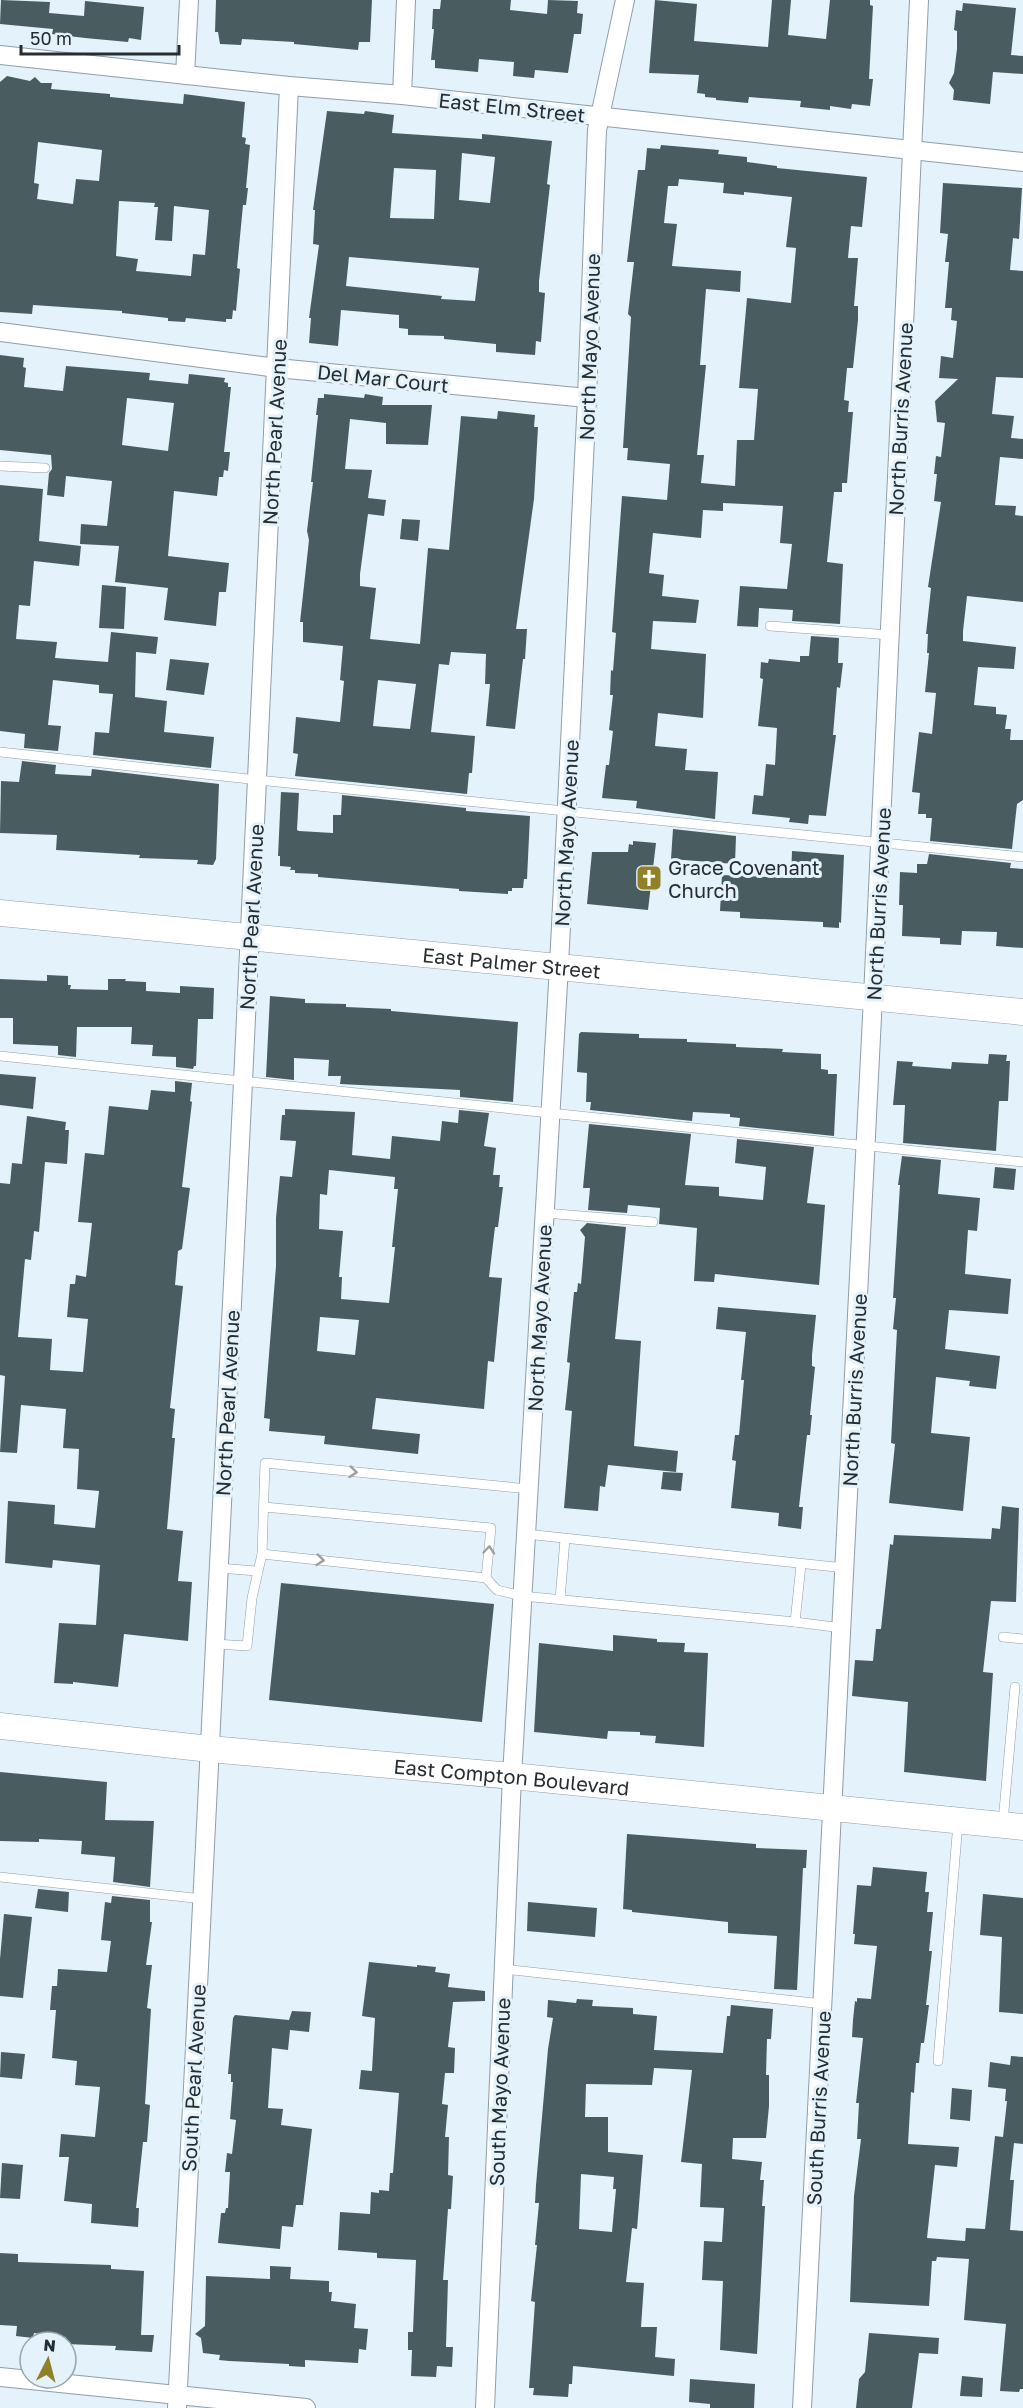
<svg xmlns="http://www.w3.org/2000/svg" width="1023" height="2408" font-family="'Golos Text',sans-serif">
<style>
.building{fill:#495d61;fill-rule:evenodd}
.lines{fill:none;stroke-linecap:round;stroke-linejoin:round}
.service-casing{stroke:#8d9eaa;stroke-width:10}
.minor-casing{stroke:#8d9eaa;stroke-width:20}
.secondary-casing{stroke:#8d9eaa;stroke-width:27}
.service{stroke:#fff;stroke-width:9}
.minor{stroke:#fff;stroke-width:18}
.secondary{stroke:#fff;stroke-width:26}
.oneway{stroke:#9da0a2}
.labels{text-anchor:middle;dominant-baseline:central;stroke-width:6;stroke-linejoin:round;paint-order:stroke}
.street-label{font-size:20px;fill:#262d31;stroke:#e4f2fc}
.poi-label{font-size:20px;fill:#262d31;stroke:#e4f2fc;text-anchor:start}
</style>
<rect width="100%" height="100%" fill="#e4f2fc"/>
<g class="building">
<path d="M1,0l49,2 -1,11 35,3 1,-15 59,6 -3,33 -12,-2 -1,4 -43,-4 -33,-4 1,-5 -53,-5z"/>
<path d="M216,0h156l-2,42h-11l-1,8 -64,-6v-2l-52,-3 -1,6 -21,-1 -2,-12h-3z"/>
<path d="M441,0h70l-1,10 37,4 1,-14 30,1 -1,12 6,1 -2,20h-7l-6,39 -33,-3 -1,8 -21,-2 1,-14 -35,-3 -1,13 -43,-4v-8h-4l3,-31h-2l1,-20h7z"/>
<path d="M655,0l42,4 -3,37 74,6 4,-47h19l-3,35 38,4 4,-39h40v5l3,1 -4,73h4l-3,27 -18,-2 -1,5 -21,-3v4l-30,-3 1,-6 -52,-4 -1,6 -32,-3v-2l-11,-1v-3l-8,-1 2,-18 -50,-2z"/>
<path d="M963,3l53,5 -5,47 12,1v18l-30,-2 -3,32 -37,-4 1,-10 -5,-7 5,-10 3,-24v-18l-3,-1 2,-20 6,1z"/>
<path d="M7,76l23,5 5,-4 6,6h11l-1,6 59,5v3l73,7 1,-10 61,8 -3,35 4,1 -1,6 5,1 -4,43h2l-2,17h-3l-6,63 3,1 -4,42 -3,-1 -1,9h-6v3l-40,-4 -1,4 -17,-1v-3l-46,-5v-2l-89,-6 -1,9 -32,-2v-230zM38,142l64,8 -3,31 -23,-2 -3,25 -36,-5 2,-15 -5,-1zM119,201l36,2 -1,4h4l-3,33 17,1 2,-35 35,4 -4,45 -12,-1 -2,22 -55,-5 2,-12 -22,-3z"/>
<path d="M327,111l37,3 1,-3 29,4 -2,18 90,6v-5l70,7 -5,43 3,1 -11,96v11l6,1 -4,49 -5,-1 -1,14 -39,-3v-8l-52,-5v-3l-36,-1v-6l-9,-1v-13l-58,-5 -3,36 -29,-3 2,-25h-2l10,-73 -6,-1 2,-34h-2zM462,153l33,4 -5,46 -31,-3zM394,168l42,2 -2,49 -44,-1zM349,257l130,11 -4,33 -34,-2 1,-3 -96,-10z"/>
<path d="M661,145l58,5 -1,4 29,3v5l30,4v2l90,9 -5,50 -11,-1 -3,32h10l-4,48h4v14l-5,48h-6l-3,32 5,1 -1,11h5l-6,71h-5v9h-8l-7,70 16,2 -3,60 -48,-3 1,-11 -34,-2 -1,19 -21,-1 3,-40 47,3 5,-45 -12,-1 3,-37 -60,-3v8l-20,-1 -2,28 -48,-5 -4,40 15,2 -2,21 37,4 -3,23 -43,-2 -2,28 55,5 -3,64 -45,-5 -3,33 32,3 -2,21 33,2 -3,47 -79,-11 1,-7 -35,-3 4,-33h3l4,-34 -4,-1 4,-35h-3l1,-25 2,1 3,-38 -4,-1 10,-136 45,4 3,-36 -43,-4 1,-12h-5l8,-131 -3,-3 6,-52h-7l11,-92h7l2,-22 13,1zM679,179l45,4 -1,10 21,2v-3l48,5 -6,50 10,1 -5,55 -44,-5 -8,90 19,1 -4,51h-17l-2,46 -34,-3 3,-28h-7l9,-90h-6l6,-76 34,3 1,-21 -69,-5 5,-42 -13,-1 4,-37h10z"/>
<path d="M943,183l79,5 -3,51 -6,-1 -3,32 13,1v107l-27,-1 -4,37 22,2 -3,22 12,1v20l-23,-2 -5,48 21,1 -1,9 8,1v86l-56,-6 -4,35v10l53,6 -2,22 -36,-2 -4,38 22,2v7l11,1 -2,14h6l-1,11h13v60l-6,4 -5,45 -82,-8 2,-23h-6v-4h-8l2,-21 -8,-1 7,-60 13,2 4,-41 -11,-1 4,-39h-2l1,-19h-2l5,-46 -3,-1 13,-85 -7,-1 3,-27h-3l2,-18 5,1 4,-34 -8,-1 -2,-21 23,-22 -19,-1 2,-22 12,2 4,-37 -6,-1 1,-12h-7l4,-46h-4l3,-28 -8,-1z"/>
<path d="M0,355l24,3 -1,9 3,1 -2,19 39,4 3,-25 84,7 -1,7 39,4 1,-10 36,4 -1,4 4,1v4h3l-7,65h6l-2,19 -4,-1 -1,7h-4l-2,19 -43,-5 -6,65 61,7 -3,29h-7l-3,34 -52,-6 4,-32 -53,-6 4,-36 -39,-2 1,-20 26,2 5,-45 -46,-5 -2,21 -17,-2 2,-22 3,-4 -1,-14 -51,-5zM127,398l47,5 -6,48 -46,-6z"/>
<path d="M324,394l40,4 1,-4 18,3 -1,8h50l-4,40 -42,-1v-21l-36,-4 -5,50 27,1 -4,28 18,2 -2,16 -16,-2 -8,60v12l16,2 -6,51 50,5 8,-96 21,2 12,-134 36,3 1,-8 37,4 -1,12h4l-4,72 -18,130h11l-2,30h-2l-8,70 -29,-3 4,-42h-5l1,-30 -35,-2 -2,13 -10,-1 -8,68 44,4 -3,37h-3l-2,21 -172,-18 3,-22 -5,-1 3,-36 44,5 4,-41 -4,-1 3,-34 -40,-4v-20h-3l9,-82 -2,-9 6,-49h-2l7,-67h-2l2,-17h6zM378,680l38,4 -6,45 -37,-3z"/>
<path d="M0,485l43,4 -4,52 42,5 -2,20 -45,-5 -4,45 -11,-1 -3,34 41,3 -2,16 53,4 3,-30 47,5 -2,17 -20,-2 -1,45 32,4 -3,31 50,5 -3,31 -118,-13 2,-23 14,1 4,-39 -14,-1v-8l-46,-5 -5,45 13,1 -3,25 -34,-3 1,-14 -25,-3z"/>
<path d="M402,519l18,1 -2,21 -18,-2z"/>
<path d="M102,585l24,2 -2,42 -25,-1z"/>
<path d="M811,636l28,2 -1,25h5l-3,25 -3,-1 -4,48h3l-10,81 -17,-1 -1,9 -19,-2 1,-4 -38,-4 2,-19 9,1 3,-32 9,1 2,-37 -19,-2 5,-47 -3,-1 1,-16 7,1 1,-4 31,3v-6h9z"/>
<path d="M170,659l39,4 -5,32 -38,-5z"/>
<path d="M22,761l34,4 -1,9 36,2 1,-7 127,15 -3,75 -3,6 -16,-1 1,-4 -59,-2 1,-3 -84,-5 1,-15 -57,-2 1,-52 18,1z"/>
<path d="M281,792l18,1 -2,37 2,1 34,2v-18h8l1,-20 124,13v3l64,5 -3,63h-3l-1,9h-11v3h-4v3l-49,-3v-2l-141,-12v-3l-23,-1v-3h-5l1,-3 -11,-1v-10h-2z"/>
<path d="M673,829l63,7 -1,28 -64,-5z"/>
<path d="M633,841l23,2 -8,67 -61,-6 5,-52h36l1,-8 4,1z"/>
<path d="M792,851l52,4 -3,68 -2,-1v6l-16,-1v-5l-83,-4v-6l-20,-1 2,-36 69,3z"/>
<path d="M929,854l82,9 -1,5 13,1v79l-27,-2 1,-14 -35,-1 -1,14 -21,-1v-6l-38,-2 1,-31h-4l1,-33 17,1v-9h10z"/>
<path d="M47,975l21,1v9h3l-1,4 38,1v-11h18l-1,2 21,1v9l34,2v-7l34,2 -1,31h-15l-2,47h-2l-1,3 -17,-2v-10l-24,-1 1,-11 -22,-1 1,-17h-55l-1,30 -18,-2v-9l-45,-2v-26h-13v-39l47,2z"/>
<path d="M270,996l35,3v4l41,1v3l45,2v2l127,11 -5,80 -53,-5v-7l-120,-6 1,-8h-13l1,-16 -35,-2v22l-28,-3z"/>
<path d="M581,1032l58,2v4l48,1v3l49,2v3l47,2 -1,3 39,2v15l7,1v4h9l-3,62 -95,-10 1,-8 -10,-1v-3l-37,-2 -1,9 -102,-11 1,-8h-5l1,-29 -10,-1 2,-38z"/>
<path d="M989,1054l18,1 -1,6h4l-2,40h-9l-3,50 -93,-8 2,-38h-12l4,-44 16,1 -1,4 39,3 1,-7 36,2z"/>
<path d="M0,1074l36,3 -3,32 -33,-4z"/>
<path d="M175,1081l17,2 -2,18 2,1 -10,85 8,1 -8,61 -4,2 -3,34 8,1 -13,122 5,1 -3,29h3l-8,91 16,2 -5,50 14,1 -4,59 -64,-7 -6,53 -45,-5v2l-19,-1 5,-60 37,2 4,-60 -47,-5 -1,8 -47,-5 3,-62 47,4 -1,19 41,4 4,-37 -22,-2 2,-40 -16,-1 3,-39 -45,-4 -4,48 -17,-1 5,-76 -5,-1v-192l10,1 2,-21 10,1 5,-48 39,6 -1,8h4l-2,34 -22,-2 -6,70 -5,-1 -3,29 -6,-1 -7,78 34,2 -2,31 33,2 5,-53 -21,-2 3,-33h5l1,-9 10,2 6,-54 -14,-1 7,-69 19,2 5,-49 39,4 3,-20 24,2z"/>
<path d="M285,1109l70,3 -3,43 38,4 2,-23 48,5 2,-20 16,2 1,-13 30,3 -5,33 12,2 -3,27h7l-1,12h4l-5,40h-3l-6,50 13,1 -8,84 -6,-1 -4,48 -108,-11 -4,31 48,5 -2,20 -94,-10 1,-8 -56,-5 1,-12 -6,-1 12,-152v-48l4,-42 12,1 4,-36 -16,-1 2,-25h3zM329,1170l66,7 -1,12h4l-6,58h3l-6,56 -48,-4 1,-22h-3l4,-46 -24,-2 1,-35 7,1zM320,1317l39,3 -4,35 -38,-4z"/>
<path d="M589,1124l102,10 -6,51 34,2v9l44,4 3,-33 -31,-4 2,-24 77,8 -7,56 18,2 -6,80 -104,-11 -1,8 -20,-1 3,-53 -38,-4 1,-16 -32,-3 -1,8 -39,-3 2,-22h-7z"/>
<path d="M902,1156l39,4 -3,34 42,4 -3,33 -9,-1 -3,44 46,5 -3,35 -59,-4 -4,39 55,7 -4,33 -27,-3 1,-5 -34,-4 -5,56 39,4 -7,74 -74,-8 6,-59 -4,-1 6,-113 -4,-1 3,-31h-3l7,-113h-2z"/>
<path d="M995,1167l21,2 -2,21 -21,-2z"/>
<path d="M587,1223l39,4 -11,112 26,2 -7,105 44,5 -2,21 -68,-7 -3,22 -5,-1 -2,25 -34,-3 8,-97 -7,-1 5,-47 -3,-1 7,-70h3l1,-9 3,1 4,-47 -5,-7z"/>
<path d="M718,1307l98,8 -4,40v11l3,1 -5,48h2l-2,20h-3l-8,72h4l-2,22 -23,-3 1,-13 -48,-5 5,-47 -4,-1 3,-25h4l5,-55h-3l5,-48 -30,-3z"/>
<path d="M663,1472l20,1 -2,18 -20,-2z"/>
<path d="M1002,1506l17,2 -3,94 -25,-1 -8,71 10,1 -7,108 -82,-9 4,-70 -56,-6 3,-36 18,1 3,-32h5l9,-85 3,1 1,-10 97,4 1,-11 8,1z"/>
<path d="M281,1583l213,21 -12,118 -213,-22z"/>
<path d="M613,1635l44,4v3l28,1 -1,9 24,1 -4,94 -49,-4 1,-7 -16,-1v-3l-32,-1 -1,8 -73,-7 5,-89 74,8z"/>
<path d="M0,1772l107,10 -2,38 49,1 -4,66 -37,-5 2,-25 -34,-3 1,-13 -43,-2v3l-39,-1z"/>
<path d="M627,1834l129,10v4l51,2 -1,18h-3l-6,122 -23,-1 3,-53 -49,-3v-11l-96,-10v-2l-9,-1z"/>
<path d="M873,1867l54,5 -2,20h4l-2,20h6l-4,39h3l-6,54h3l-5,38h-3l-2,20h-3l-2,30 -3,-1 -3,52 51,3 -2,20 -22,-2 -8,73 38,3 1,-13 19,1 10,-93 8,1 4,-36h-2l1,-12 -18,-2 2,-25 20,3 1,-9 12,1v87l-9,-1 -4,37h4l-4,50 13,1v158h-3l-1,3 -19,-1 6,-67 -42,-4 5,-61 -32,-2 -1,4h-4l-3,45 -79,-4 4,-106 7,-57h-4l2,-36h-3l7,-65 -11,-1 1,-17 2,-19 2,1v-4l14,1 6,-53 -23,-2 1,-10h-2l4,-49 14,1z"/>
<path d="M38,1889l31,3 -1,20 -33,-4z"/>
<path d="M983,1894l40,4v116l-24,-2 3,-75 -22,-2z"/>
<path d="M112,1896l38,4v22h2l-6,43h6l-5,43 4,1 -6,95 5,1 -3,37h-4l-7,66h3l-1,19 -47,-4 1,-19 -28,-3 5,-44h-10l2,-23 34,3 5,-50 -25,-2 2,-24 -25,-3 4,-48h-6l2,-24h5l1,-17 49,3 4,-31 -10,-1 4,-38 6,1z"/>
<path d="M528,1902l69,6 -2,29 -68,-6z"/>
<path d="M4,1914l28,3 -9,81 -23,-2v-37z"/>
<path d="M369,1962l48,5v-2l19,2 -1,5 15,2 -2,13 37,4v10l-32,1 -5,45 7,1 -1,25h-9l-3,31 6,1 -3,32h4l-1,38 5,1 -2,33h-3l-5,71h5l-2,67h7l-1,20 -15,-1 -1,11 -25,-1 1,-26h-4v-18h5l3,-72 -39,-2v-5l-39,-3 2,-38 30,2 1,-22 8,1v-3l10,1 1,-18h3l6,-80 -40,-4 2,-19 11,1 3,-53 -13,-2z"/>
<path d="M577,1999l16,1 -1,6 41,2v6l24,2 -3,34 69,3 4,-37h3l1,-11 42,4 -2,30h-4l-1,36h3v31l-3,32h-33l-1,21 30,3 -2,18h4l-2,26h3l-8,148 -37,-4 3,-69 -21,-1 2,-39 18,1 2,-34 -24,-1 2,-43 -21,-2 11,-92 -38,-2 -2,17 -66,-1 -1,33h23v35l35,3 -6,74 -5,-1 -6,54 18,1 -3,44h16l-2,30 20,2 -1,17 -101,-10 -1,18h-3l-1,13 -35,-2 1,-7h-5l6,-86 -4,-1 6,-56h-2l4,-42h-4l1,-18 12,-136 5,-31 -6,-1 1,-17 28,3zM581,2174l33,3 -1,12h3l-4,43 -33,-3z"/>
<path d="M292,2011l19,1 -2,20 -19,-2 -2,20 -16,-2 -4,60 15,1 -2,16 31,4 -9,76h-7l-3,22 -11,-1 -2,23 -62,-6 3,-30h4l1,-5h2l2,-36h-5l2,-19 5,1 4,-34 -6,-1 3,-37h-2v-8h-3l5,-56 2,-3 54,5z"/>
<path d="M1,2052l24,2 -3,25 -22,-2z"/>
<path d="M952,2088l20,2 -2,31 -20,-2z"/>
<path d="M2,2163l21,2 -3,34 -20,-1z"/>
<path d="M0,2253l18,1v8l93,3v4l33,2 -3,64h13l-2,17 -37,-2 1,-4 -50,-2v-7l-32,-4 -1,5 -17,-2 1,-10 -17,-1z"/>
<path d="M270,2266l21,1 -1,12 39,2v11h3l-1,9 25,3 -2,24 14,1 -2,21 -7,-1 -1,14 -53,-3v7l-16,-1v-2l-60,-3 -10,-1 1,-5 -17,-2 -2,-15 -6,-4 10,-8 1,-50 64,3z"/>
<path d="M869,2333l70,5 -1,16 -19,-1 -7,55h-56l3,-29 6,-7z"/>
<path d="M962,2376l21,2 -1,19 -22,-1z"/>
<path d="M690,2379l65,5 -1,24h-44v-4l-21,-2z"/>
</g>
<g class="lines">
<g class="service-casing">
<g id="service">
<path d="M0,466l45,2"/>
<path d="M770,626l120,9"/>
<path d="M0,752l258,28 765,77"/>
<path d="M0,1056l1023,106"/>
<path d="M545,1213l108,9"/>
<path d="M526,1534l319,34"/>
<path d="M262,1554l224,24 5,-50 -227,-21"/>
<path d="M219,1568l38,3"/>
<path d="M486,1578l11,12 25,6 273,26 6,-57"/>
<path d="M560,1599l5,-60"/>
<path d="M795,1622l47,6"/>
<path d="M1003,1637l20,2"/>
<path d="M215,1644l32,2 5,-48 10,-44 3,-91 264,26"/>
<path d="M1003,1822l12,-135"/>
<path d="M0,1877l203,22"/>
<path d="M504,1969l319,35"/>
<path d="M938,2061l20,-238"/>
</g>
</g>
<g class="minor-casing">
<g id="minor">
<path d="M0,55l289,31 113,9 621,67"/>
<path d="M185,75l4,-75"/>
<path d="M402,95l4,-95"/>
<path d="M0,332l277,36 310,30"/>
<path d="M0,2377l306,31"/>
<path d="M177,2408l66,-1326 46,-996"/>
<path d="M485,2408l27,-632 47,-810 28,-568 10,-268 28,-130"/>
<path d="M802,2408l71,-1411 46,-997"/>
</g>
</g>
<g class="secondary-casing">
<g id="secondary">
<path id="s1" d="M0,913c341,35 682,64 1023,99"/>
<path id="s2" d="M0,1726l210,23 302,27 511,51"/>
</g>
</g>
<use href="#service" class="service"/>
<use href="#minor" class="minor"/>
<use href="#secondary" class="secondary"/>
</g>
<defs><path id="oneway-chevron" d="M-2-3.5L2.5 0L-2 3.5" fill="none" stroke-width="1.6" stroke-linecap="round" stroke-linejoin="round" transform="scale(1.5)"/></defs>
<g class="oneway">
<use href="#oneway-chevron" transform="translate(353 1472) rotate(6)"/>
<use href="#oneway-chevron" transform="translate(489 1550) rotate(-85)"/>
<use href="#oneway-chevron" transform="translate(320 1560) rotate(6)"/>
</g>
<defs>
<g id="church-square" transform="scale(1.35)"><rect x="-9" y="-9" width="18" height="18" rx="4" fill="#918028" stroke="#e4f2fc"/><path d="M-1.2-6h2.4v3.5h3.3v2.4h-3.3V6h-2.4V-.1h-3.3v-2.4h3.3Z" fill="#fff"/></g>
</defs>
<g fill-rule="evenodd">
<use href="#church-square" x="649" y="878"/>
</g>
<g class="labels">
<g class="street-label">
<text transform="translate(512 107) rotate(6)">East Elm Street</text>
<text transform="translate(589 347) rotate(-88)">North Mayo Avenue</text>
<text transform="translate(383 378) rotate(6)">Del Mar Court</text>
<text transform="translate(900 419) rotate(-87)">North Burris Avenue</text>
<text transform="translate(274 432) rotate(-87)">North Pearl Avenue</text>
<text transform="translate(566 833) rotate(-87)">North Mayo Avenue</text>
<text transform="translate(878 904) rotate(-87)">North Burris Avenue</text>
<text transform="translate(251 917) rotate(-87)">North Pearl Avenue</text>
<text stroke="none"><textPath href="#s1" startOffset="514">East Palmer Street</textPath></text>
<text transform="translate(539 1318) rotate(-87)">North Mayo Avenue</text>
<text transform="translate(854 1390) rotate(-87)">North Burris Avenue</text>
<text transform="translate(227 1403) rotate(-87)">North Pearl Avenue</text>
<text stroke="none"><textPath href="#s2" startOffset="514">East Compton Boulevard</textPath></text>
<text transform="translate(193 2078) rotate(-87)">South Pearl Avenue</text>
<text transform="translate(499 2092) rotate(-88)">South Mayo Avenue</text>
<text transform="translate(818 2108) rotate(-87)">South Burris Avenue</text>
</g>
<g class="poi-label">
<text x="668" y="867">Grace Covenant<tspan x="668" dy="23">Church</tspan></text>
</g>
</g>
<g transform="translate(48 2360) rotate(6)"><circle r="28" fill="#e4f2fc" stroke="#98a3ab" stroke-width="1.5"/>
<path d="M0-4.5L10 22L0 15L-10 22Z" fill="#918028"/>
<text y="-9" font-size="16" font-weight="bold" text-anchor="middle" fill="#262d31">N</text>
</g>
<path d="M21 45v9h158v-9" fill="none" stroke="#262d31" stroke-width="3"/>
<text x="30" y="45" font-size="18" fill="#262d31" stroke="#e4f2fc" stroke-width="4.5" paint-order="stroke">50 m</text>
</svg>
